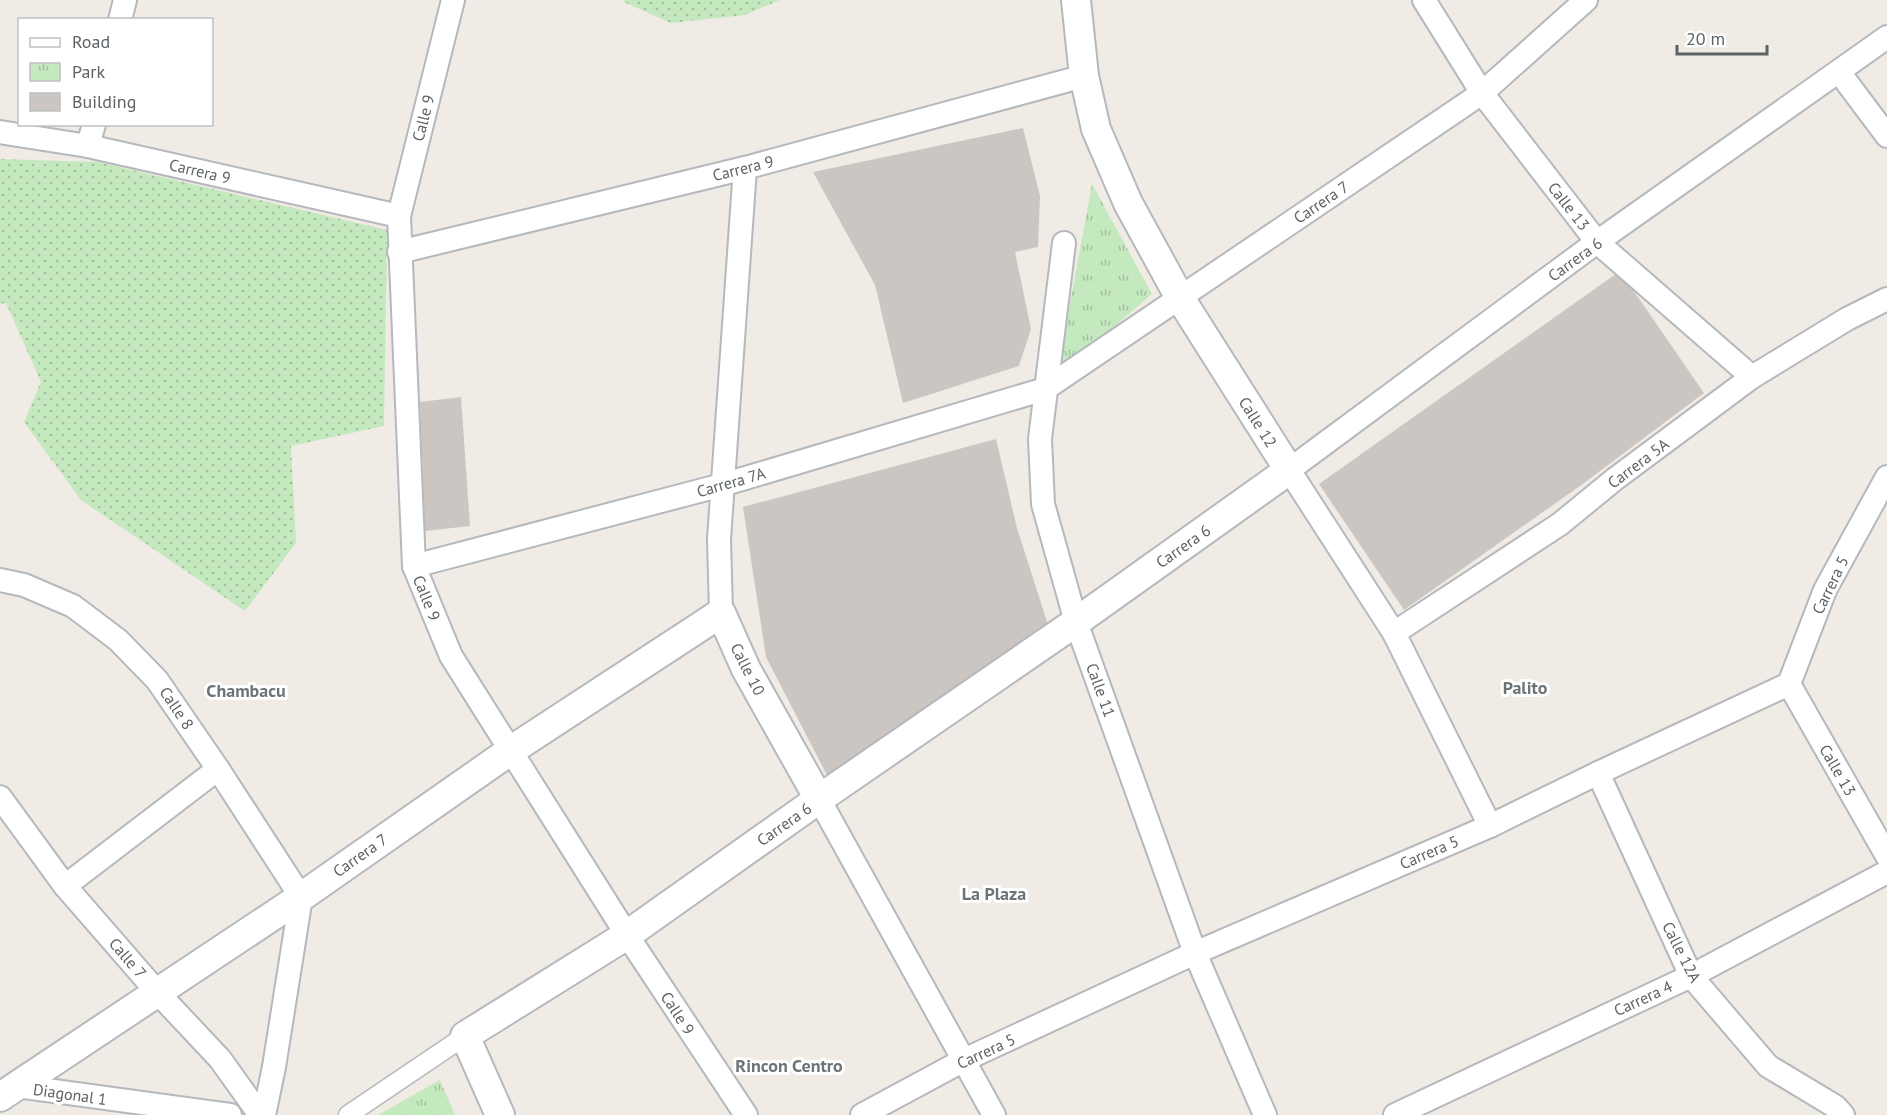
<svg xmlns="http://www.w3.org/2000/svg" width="1887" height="1115" font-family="'PT Sans',sans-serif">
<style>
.grass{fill:url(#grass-dots)}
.park{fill:url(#park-tufts)}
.building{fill:#cbc6c1}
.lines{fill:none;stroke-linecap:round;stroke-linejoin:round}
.pedestrian-casing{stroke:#b5b8bc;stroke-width:21}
.minor-casing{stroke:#b5b8bc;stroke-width:26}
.tertiary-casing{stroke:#b5b8bc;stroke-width:32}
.pedestrian{stroke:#fff;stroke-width:18}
.minor{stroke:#fff;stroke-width:22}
.tertiary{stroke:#fff;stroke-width:28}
.labels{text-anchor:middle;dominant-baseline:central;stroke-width:6;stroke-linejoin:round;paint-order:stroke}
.street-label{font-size:16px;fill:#5c6266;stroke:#fff}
.neighbourhood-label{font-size:18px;font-weight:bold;fill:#6d7478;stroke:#fff}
</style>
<defs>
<pattern id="grass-dots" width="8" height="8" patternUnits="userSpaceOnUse" patternTransform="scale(1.5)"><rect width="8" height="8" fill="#c5e9bf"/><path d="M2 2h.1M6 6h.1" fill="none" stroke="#a3c09f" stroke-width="1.8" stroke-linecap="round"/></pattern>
<pattern id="park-tufts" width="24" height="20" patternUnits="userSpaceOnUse" patternTransform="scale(1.5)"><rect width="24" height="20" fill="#c5e9bf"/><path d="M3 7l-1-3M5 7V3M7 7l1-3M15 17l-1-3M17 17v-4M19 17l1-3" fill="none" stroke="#a3c09f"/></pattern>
</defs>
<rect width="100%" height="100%" fill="#f0ebe4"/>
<g class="grass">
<path d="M624,0h156l-35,15 -74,8 -47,-21z"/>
<path d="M0,159l98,3 289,68 -3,196 -93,20 5,97 -51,68 -164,-111 -57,-78 17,-40 -35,-79 -6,1z"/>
</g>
<g class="park">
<path d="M1092,184l60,110 -86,74 -6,-10z"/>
<path d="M440,1080l15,35h-77z"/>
</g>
<g class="building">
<path d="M1023,128l17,68 -2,51 -23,5 16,77 -12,37 -116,37 -28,-118 -62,-113z"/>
<path d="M1620,271l84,122 -124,93 -176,124 -85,-126z"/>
<path d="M461,397l9,129 -45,5 -5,-129z"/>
<path d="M996,439l21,89 31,97 -217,158 -65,-126 -23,-150z"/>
</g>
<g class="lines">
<g class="pedestrian-casing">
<path id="pedestrian" d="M348,1115l117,-79"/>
</g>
<g class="minor-casing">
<g id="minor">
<path d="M453,0l-54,216 15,350 37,90 176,279 119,180"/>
<path d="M1424,0l58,93 115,149 155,135"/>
<path d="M120,20l5,-20"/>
<path d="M1839,72l48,64"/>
<path d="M0,132l88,14 311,70"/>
<path d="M88,146l6,-22"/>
<path d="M1064,243l-24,196 3,65 33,118 119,331 70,162"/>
<path d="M399,252l346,-84 339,-92"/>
<path d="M414,566l308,-81 323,-96 437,-296 104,-93"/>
<path d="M0,580l24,5 49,21 45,34 39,40 61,89 83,128 -27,170 -10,48"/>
<path d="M721,613l-2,-74 26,-371"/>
<path d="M1394,633l166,-109 55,-45 137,-102 95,-58 40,-20"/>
<path d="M1789,684l98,172"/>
<path d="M1598,773l93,203 77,90 68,41 7,8"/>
<path d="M0,797l65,89 93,107 62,66 40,56"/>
<path d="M819,799l175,316"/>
<path d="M1490,826l-96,-193 -105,-163 308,-228 290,-205"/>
<path d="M65,886l153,-117"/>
<path d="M17,1086l213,29"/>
<path d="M862,1115l102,-55 231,-107 295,-127 108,-53 191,-89 36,-94 62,-113"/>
<path d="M1395,1115l296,-139 196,-104"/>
</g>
</g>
<g class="tertiary-casing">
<g id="tertiary">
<path d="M0,1097l301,-200 209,-146 211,-138 25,56 73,130"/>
<path d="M500,1115l-35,-79 162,-101 192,-136 257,-177 213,-152 -109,-172 -52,-95 -32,-74 -12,-53 -8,-76"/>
</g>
</g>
<use href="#pedestrian" class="pedestrian"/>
<use href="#minor" class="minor"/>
<use href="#tertiary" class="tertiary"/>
</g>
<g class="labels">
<g class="street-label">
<text transform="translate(423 118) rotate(-76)">Calle 9</text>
<text transform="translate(743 168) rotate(-14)">Carrera 9</text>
<text transform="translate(200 171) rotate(13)">Carrera 9</text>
<text transform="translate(1321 202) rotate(-34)">Carrera 7</text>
<text transform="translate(1569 206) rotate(52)">Calle 13</text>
<text transform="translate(1575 259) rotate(-36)">Carrera 6</text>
<text transform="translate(1258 422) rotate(58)">Calle 12</text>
<text transform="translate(1638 463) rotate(-37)">Carrera 5A</text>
<text transform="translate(731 482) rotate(-16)">Carrera 7A</text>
<text transform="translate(1183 546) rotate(-35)">Carrera 6</text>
<text transform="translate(1830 585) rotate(-64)">Carrera 5</text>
<text transform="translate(427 598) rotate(68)">Calle 9</text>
<text transform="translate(748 669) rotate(63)">Calle 10</text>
<text transform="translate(1101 690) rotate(70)">Calle 11</text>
<text transform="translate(177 708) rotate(56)">Calle 8</text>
<text transform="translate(1838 770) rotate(60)">Calle 13</text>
<text transform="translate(784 824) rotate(-35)">Carrera 6</text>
<text transform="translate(1429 852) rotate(-23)">Carrera 5</text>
<text transform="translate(360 855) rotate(-35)">Carrera 7</text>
<text transform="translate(1682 952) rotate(63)">Calle 12A</text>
<text transform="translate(128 958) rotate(49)">Calle 7</text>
<text transform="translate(1643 998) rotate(-25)">Carrera 4</text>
<text transform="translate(678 1013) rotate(57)">Calle 9</text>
<text transform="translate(986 1051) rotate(-25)">Carrera 5</text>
<text transform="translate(70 1094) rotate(8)">Diagonal 1</text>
</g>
<g class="neighbourhood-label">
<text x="1525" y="687">Palito</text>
<text x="246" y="690">Chambacu</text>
<text x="994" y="893">La Plaza</text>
<text x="789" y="1065">Rincon Centro</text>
</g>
</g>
<rect x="18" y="18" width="195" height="108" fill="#ffffff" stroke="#bec0c2" stroke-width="1.5"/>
<rect x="30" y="38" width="30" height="9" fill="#ffffff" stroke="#bec0c2" stroke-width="1.5"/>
<text x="72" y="48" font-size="18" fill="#5c6266">Road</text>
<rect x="30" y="63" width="30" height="18" fill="url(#park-tufts)" stroke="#bec0c2" stroke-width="1.5"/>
<text x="72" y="78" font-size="18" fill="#5c6266">Park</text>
<rect x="30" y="93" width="30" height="18" fill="#cbc6c1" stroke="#bec0c2" stroke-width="1.5"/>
<text x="72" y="108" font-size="18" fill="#5c6266">Building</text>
<path d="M1677 45v9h90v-9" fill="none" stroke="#5c6266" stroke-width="3"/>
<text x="1686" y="45" font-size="18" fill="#5c6266" stroke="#ffffff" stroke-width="4.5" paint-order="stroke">20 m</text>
</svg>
